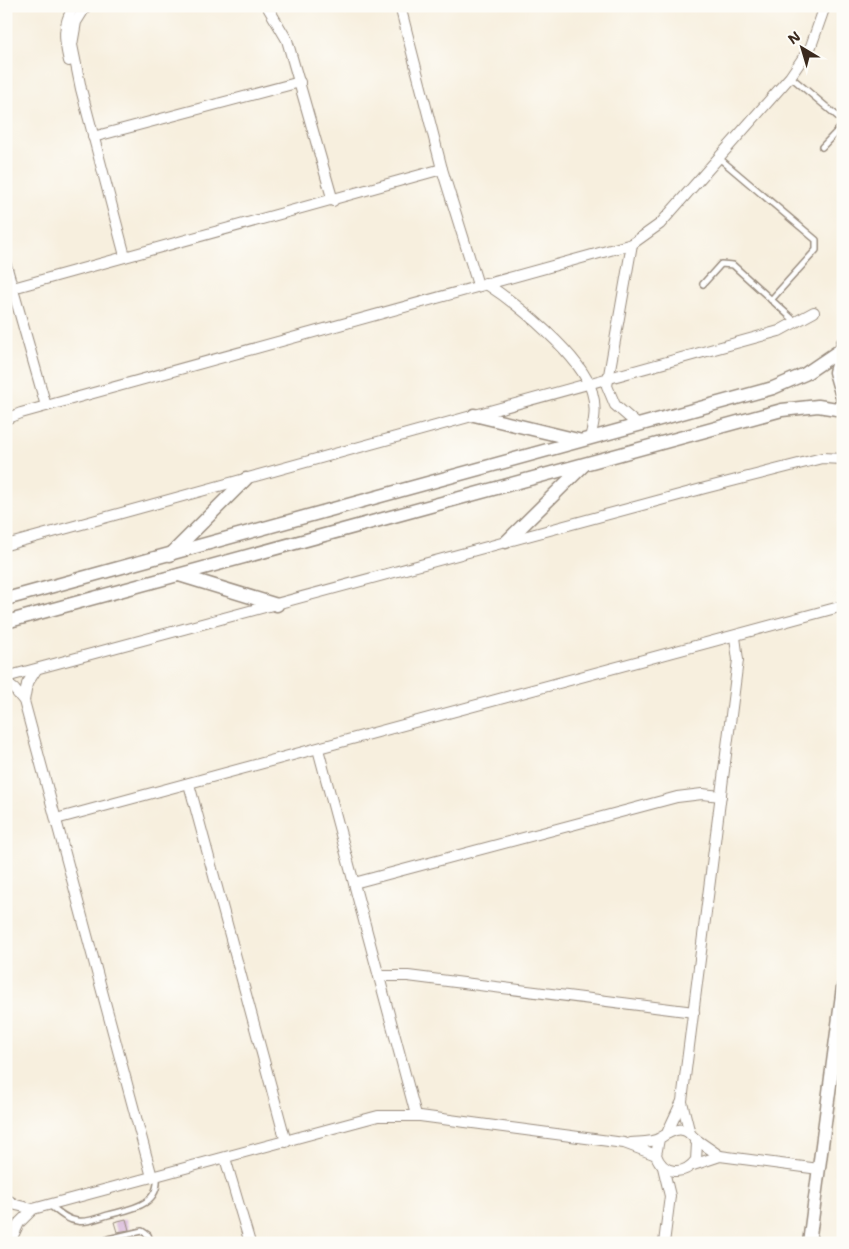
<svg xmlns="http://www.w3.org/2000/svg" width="849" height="1249" font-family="'Shantell Sans',sans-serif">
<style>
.building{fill:#d3afd6}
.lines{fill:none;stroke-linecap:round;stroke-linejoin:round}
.service-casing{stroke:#998c7e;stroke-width:8}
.minor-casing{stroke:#998c7e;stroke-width:12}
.tertiary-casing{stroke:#998c7e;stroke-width:15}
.service{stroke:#fff;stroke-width:5}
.minor{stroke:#fff;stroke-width:10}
.tertiary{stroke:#fff;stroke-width:12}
</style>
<rect width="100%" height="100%" fill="#fdfcf7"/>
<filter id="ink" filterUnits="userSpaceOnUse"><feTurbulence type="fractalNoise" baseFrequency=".02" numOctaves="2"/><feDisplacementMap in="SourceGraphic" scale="10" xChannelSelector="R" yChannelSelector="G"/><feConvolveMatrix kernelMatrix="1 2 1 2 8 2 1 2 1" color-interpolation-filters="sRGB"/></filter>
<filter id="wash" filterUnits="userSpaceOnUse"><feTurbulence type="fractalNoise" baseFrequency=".0096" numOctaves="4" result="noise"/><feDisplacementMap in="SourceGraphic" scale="20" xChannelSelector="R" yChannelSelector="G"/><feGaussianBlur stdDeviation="1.12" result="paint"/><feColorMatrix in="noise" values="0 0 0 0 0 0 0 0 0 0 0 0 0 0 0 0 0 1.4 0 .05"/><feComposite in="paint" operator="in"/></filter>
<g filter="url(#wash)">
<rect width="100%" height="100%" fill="#f7efde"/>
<g id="blocks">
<path class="building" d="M126,1219l3,11 -12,2 -3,-10z"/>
</g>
</g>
<g filter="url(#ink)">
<use href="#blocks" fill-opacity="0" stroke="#998c7e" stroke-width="1"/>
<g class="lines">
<g class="service-casing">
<g id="service">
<path d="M791,77l52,44"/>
<path d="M822,147l21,-22"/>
<path d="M719,158l97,82v10l-45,50"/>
<path d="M703,284l18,-20 12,1 64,58"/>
<path d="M49,1205c9,6 17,15 28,16 10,2 21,-3 31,-6 22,-6 52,-9 49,-39"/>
<path d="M90,1243h2"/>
<path d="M104,1243l4,-4 34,-8 6,4 3,8"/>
</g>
</g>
<g class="minor-casing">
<g id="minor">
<path d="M86,6l-10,16 -4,23 9,44 44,167"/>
<path d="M267,6l20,34 46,161"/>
<path d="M400,6l42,163 36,116"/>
<path d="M69,61c-5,-21 -7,-36 5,-55"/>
<path d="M93,137l207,-55"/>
<path d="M632,244l-25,142 8,19 23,20"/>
<path d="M6,265l40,141"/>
<path d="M485,283c31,20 97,73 107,109 5,16 2,31 -2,46"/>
<path d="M13,288l429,-119"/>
<path d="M6,419l15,-6 611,-169 28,-20 130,-147 21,-31 14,-40"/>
<path d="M6,545l773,-214 35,-19"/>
<path d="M6,677l699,-189 117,-30 21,1"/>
<path d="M6,683l8,6 10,12 128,476"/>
<path d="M24,701l3,-17 9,-14"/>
<path d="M318,749l98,366"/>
<path d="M189,784l97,358"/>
<path d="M56,819l787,-213"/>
<path d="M354,883l323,-86 25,-3 19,2"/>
<path d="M379,976h29l286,36"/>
<path d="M682,1102l8,32"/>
<path d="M668,1131l14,-30 56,-441 -3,-23"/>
<path d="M694,1138l26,18"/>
<path d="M631,1143c8,-1 22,0 29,-5 14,-9 26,-15 37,5l-1,17c-12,16 -33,15 -40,-5l3,-16"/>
<path d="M225,1158l25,85"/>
<path d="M693,1165l27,-9 99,13"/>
<path d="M663,1167l7,29 -6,47"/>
<path d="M6,1199l10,6 17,4"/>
<path d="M6,1216l6,23"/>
<path d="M12,1238l7,-15 14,-14 345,-93h42l204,27 32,12"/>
</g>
</g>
<g class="tertiary-casing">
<g id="tertiary">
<path d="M843,343l-8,29 8,28"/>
<path d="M474,415l104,25"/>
<path d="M506,542l78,-77"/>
<path d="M170,555l76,-76"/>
<path d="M179,575l98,30"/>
<path d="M6,599l767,-211 32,-14 34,-23"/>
<path d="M6,622l776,-212 36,-4 25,4"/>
<path d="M809,1243l34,-256"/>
</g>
</g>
<use href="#service" class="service"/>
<use href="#minor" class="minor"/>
<use href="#tertiary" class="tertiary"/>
</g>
</g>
<rect width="849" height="1249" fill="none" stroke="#fdfcf7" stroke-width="25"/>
<g transform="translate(802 48) rotate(322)" stroke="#fdfcf7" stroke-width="4" paint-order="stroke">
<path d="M0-4L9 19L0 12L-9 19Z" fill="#3b2a1e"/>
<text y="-8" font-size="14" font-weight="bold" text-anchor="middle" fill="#3b2a1e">N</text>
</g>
</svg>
